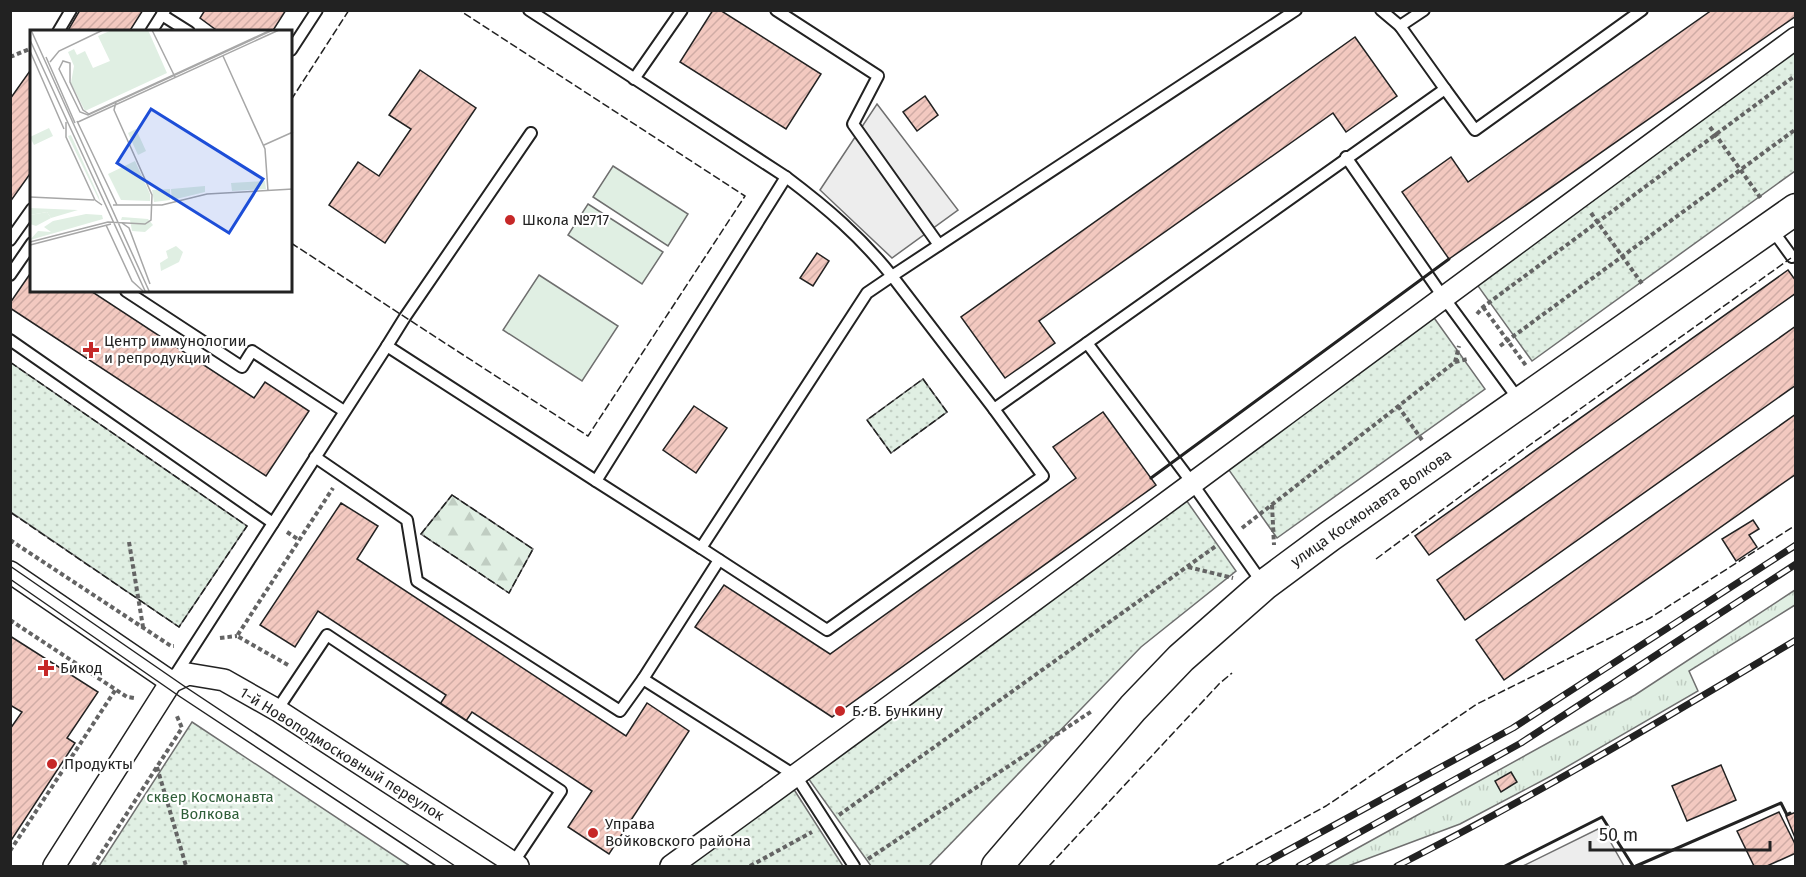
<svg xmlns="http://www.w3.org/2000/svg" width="1806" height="877" font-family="'Fira Sans',sans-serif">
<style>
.grass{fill:url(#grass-tufts);stroke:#6f6f6f;stroke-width:1.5}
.forest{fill:url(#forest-firs);stroke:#6f6f6f;stroke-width:1.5}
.park{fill:url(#park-dots);stroke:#6f6f6f;stroke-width:1.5}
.pitch{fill:#e0efe3;stroke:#6f6f6f;stroke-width:1.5}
.parking{fill:#ededed;stroke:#6f6f6f;stroke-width:1.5}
.building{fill:url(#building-hatch);stroke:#222;stroke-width:1.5}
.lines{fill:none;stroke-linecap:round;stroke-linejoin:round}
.lane-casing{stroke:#222;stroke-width:14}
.street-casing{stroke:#222;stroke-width:24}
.secondary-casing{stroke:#222;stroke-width:33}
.path{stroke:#646464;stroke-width:4;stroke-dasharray:4.5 3;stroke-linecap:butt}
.lane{stroke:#fff;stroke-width:10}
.street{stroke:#fff;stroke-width:21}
.secondary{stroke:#fff;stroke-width:30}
.tram{stroke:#222;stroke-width:1.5}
.rail-casing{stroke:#222;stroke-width:7}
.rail{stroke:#fff;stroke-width:4.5;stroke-dasharray:14;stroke-linecap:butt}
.fence{stroke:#222;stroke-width:1.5;stroke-dasharray:8 3;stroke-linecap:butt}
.wall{stroke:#222;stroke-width:3}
.poi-dot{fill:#c62828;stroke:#fff;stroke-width:2}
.labels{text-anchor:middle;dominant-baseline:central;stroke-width:4.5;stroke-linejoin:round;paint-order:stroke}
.poi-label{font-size:15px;fill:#222;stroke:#fff;text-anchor:start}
.street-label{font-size:15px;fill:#222;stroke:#fff}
.park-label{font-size:15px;fill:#2f5e38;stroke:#fff}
.inset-road{fill:none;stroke:#a7a7a7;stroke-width:1.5}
.view{fill:#1d4ed8;fill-opacity:0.15;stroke:#1d4ed8;stroke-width:3}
.inset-edge{fill:none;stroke:#222;stroke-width:3}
</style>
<defs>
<pattern id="grass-tufts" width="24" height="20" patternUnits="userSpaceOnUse" patternTransform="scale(1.5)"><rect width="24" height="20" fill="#e0efe3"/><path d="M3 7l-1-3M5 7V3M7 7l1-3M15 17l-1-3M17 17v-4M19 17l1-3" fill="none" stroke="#c0cdc2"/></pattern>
<pattern id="forest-firs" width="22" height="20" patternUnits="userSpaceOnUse" patternTransform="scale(1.5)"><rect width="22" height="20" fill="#e0efe3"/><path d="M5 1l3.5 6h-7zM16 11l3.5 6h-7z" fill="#c0cdc2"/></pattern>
<pattern id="park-dots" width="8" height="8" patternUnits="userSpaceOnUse" patternTransform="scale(1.5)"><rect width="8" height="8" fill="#e0efe3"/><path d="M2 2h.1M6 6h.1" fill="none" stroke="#c0cdc2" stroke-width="1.8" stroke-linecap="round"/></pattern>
<pattern id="building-hatch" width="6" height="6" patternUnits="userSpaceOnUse" patternTransform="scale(1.5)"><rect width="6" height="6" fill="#f3c9c0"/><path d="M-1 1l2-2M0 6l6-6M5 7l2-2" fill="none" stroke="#d0aca5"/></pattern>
</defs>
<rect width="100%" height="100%" fill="#fff"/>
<path class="grass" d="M1795,590v15l-106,66 9,20 -147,85 -91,48 -112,42h-23l310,-171z"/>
<path class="forest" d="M452,495l81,54 -24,44 -88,-59z"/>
<g class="park">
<path d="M1795,46v125l-263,190 -59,-82z"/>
<path d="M1432,315l53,74 -208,149 -53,-75z"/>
<path d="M10,362l237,164 -68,101 -168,-115z"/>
<path d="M923,379l24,33 -56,41 -24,-33z"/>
<path d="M1184,497l52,74 -95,76 -212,219h-58l-63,-88z"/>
<path d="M192,722l218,144h-311z"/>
<path d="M793,788l50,78h-159z"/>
</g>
<g class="pitch">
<path d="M613,166l75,48 -20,32 -75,-49z"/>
<path d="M588,204l75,48 -21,32 -74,-49z"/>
<path d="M539,275l79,51 -36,55 -79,-51z"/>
</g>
<g class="parking">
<path d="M877,104l81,106 -66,48 -72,-68z"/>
<path d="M1602,827l22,39h-101z"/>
</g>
<g class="building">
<path d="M80,10h63l-14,22h-62z"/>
<path d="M205,10h81l-14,22h-53l-19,-14z"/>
<path d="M713,10h7l101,64 -35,55 -106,-67z"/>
<path d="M1712,10h84v6l-347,243 -47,-67 49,-35 17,25z"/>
<path d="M1355,37l42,59 -51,36 -13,-19 -294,208 16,22 -50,35 -44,-61z"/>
<path d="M32,68v103l-22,31v-103z"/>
<path d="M420,70l56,38 -91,135 -56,-38 29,-43 21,14 32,-47 -22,-14z"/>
<path d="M925,96l13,19 -21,16 -14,-19z"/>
<path d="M817,253l12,8 -16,25 -13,-8z"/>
<path d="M1788,270l8,11v12l-367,262 -14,-19z"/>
<path d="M32,271v20h59l163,107 11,-16 44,29 -43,65 -256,-168v-5z"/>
<path d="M1796,326v59l-331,235 -28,-40z"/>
<path d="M694,406l33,22 -31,45 -33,-23z"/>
<path d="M1103,412l53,73 -324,232 -137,-90 29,-42 106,69 246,-176 -23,-31z"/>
<path d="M1796,414v60l-292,206 -28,-40z"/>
<path d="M341,503l37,23 -21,33 269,177 21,-33 42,28 -80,123 -41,-27 24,-36 -120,-79 -6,9 -26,-17 6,-9 -128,-84 -23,36 -35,-22z"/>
<path d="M1753,520l6,9 -10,6 8,12 -21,14 -14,-22z"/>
<path d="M10,636l88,56 -31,46 8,5 -65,99v-113l12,-17 -12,-7z"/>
<path d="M1721,765l15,35 -49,21 -15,-35z"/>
<path d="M1511,772l6,10 -16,10 -6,-11z"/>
<path d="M1779,812l17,34v7l-29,13h-13l-17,-35z"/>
<path d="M1796,812v28l-10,-24z"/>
</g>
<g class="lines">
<g class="lane-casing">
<g id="lane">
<path d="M529,10l257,167"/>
<path d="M776,10l102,66 -25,48 86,121"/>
<path d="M162,15l27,17"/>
<path d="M1400,26l24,-16"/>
<path d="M58,32l13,-22"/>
<path d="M151,32l14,-22"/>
<path d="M291,50l26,-40"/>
<path d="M634,79l48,-69"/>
<path d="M1445,89l30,41 167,-120"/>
<path d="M1346,157l93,134 80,109"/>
<path d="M1771,228l21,29"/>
<path d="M10,240l22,-31"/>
<path d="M10,275l22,-32"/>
<path d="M126,291l116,76 10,-16 92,60"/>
<path d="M10,340l263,183"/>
<path d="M1087,343l100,133 76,108"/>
<path d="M387,346l18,-29 126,-184"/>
<path d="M315,457l92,63 10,61 203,130 23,-32 153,97 58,90"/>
<path d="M596,481l105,67 166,-255 25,-17 102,133 451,-320 -45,-63 -19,-16"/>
<path d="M701,548l126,82 216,-154 -49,-67"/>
<path d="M174,677l213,-331 209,135 190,-304c41,31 74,59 106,99l404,-266"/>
<path d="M643,679l76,-119"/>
<path d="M277,710l50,-75 234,156 -48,72"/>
</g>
</g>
<g class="street-casing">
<g id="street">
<path d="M10,572l161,110"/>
<path d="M171,682l17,-8 36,6 53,30 241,156"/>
<path d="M54,866l117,-184"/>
<path d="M671,866c377,-273 749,-553 1125,-828"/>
</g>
</g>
<g class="secondary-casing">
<path id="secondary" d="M997,866l136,-158 48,-50 83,-73 66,-49 466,-327"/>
</g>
<g class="path">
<path d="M10,57l22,-9"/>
<path d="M1710,127l52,73"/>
<path d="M1591,213l52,72"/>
<path d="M1483,307l44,60"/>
<path d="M1477,314l6,-7 313,-232"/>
<path d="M1500,346l296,-217"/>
<path d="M1455,362l4,-16"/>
<path d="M1398,406l24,34"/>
<path d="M1272,505l2,40"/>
<path d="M1242,528l213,-166 13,-3"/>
<path d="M287,532l12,8"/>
<path d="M10,540l161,106h3"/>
<path d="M129,542l14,85"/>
<path d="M1188,567l45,11"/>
<path d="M10,620l117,77 7,1"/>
<path d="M220,638l17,-2"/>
<path d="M288,665l-51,-29 96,-148"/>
<path d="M157,767l29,99"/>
<path d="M839,815l377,-269"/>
<path d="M10,851l106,-162"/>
<path d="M868,859l224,-148"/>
<path d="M93,866l89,-138 -6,-14"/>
<path d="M750,866l62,-34"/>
</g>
<use href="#lane" class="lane"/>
<use href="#street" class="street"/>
<use href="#secondary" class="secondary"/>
<g class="tram">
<path d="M10,566l174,120 271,180"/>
<path d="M10,579l169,117 257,170"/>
</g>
<g class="rail-casing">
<g id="rail">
<path d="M1259,866l254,-138 283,-183"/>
<path d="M1299,866l222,-123 275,-179"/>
<path d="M1397,866c136,-69 267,-147 399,-226"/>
</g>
</g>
<use href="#rail" class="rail"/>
<g class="fence">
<path d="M291,100l58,-90"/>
<path d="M291,243l297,193 157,-240 -286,-186"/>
<path d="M10,362l237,164 -68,101 -169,-115"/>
<path d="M923,379l24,33 -56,41 -24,-33z"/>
<path d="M452,495l81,54 -24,44 -88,-59z"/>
<path d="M1376,559l151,-112 264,-189"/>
<path d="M1049,866l170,-182 13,-11"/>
<path d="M1217,866l109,-60 151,-102 173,-86 146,-93"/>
</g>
<g class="wall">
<path d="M1151,478l298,-219"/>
<path d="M1505,866l97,-49 31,49"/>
<path d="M1636,866l145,-63 6,12 3,-2"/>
</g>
</g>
<g class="poi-dot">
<circle cx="510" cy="220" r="6"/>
<path d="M88 341h6v6h6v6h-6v6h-6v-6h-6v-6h6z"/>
<path d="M43 659h6v6h6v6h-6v6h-6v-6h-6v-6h6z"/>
<circle cx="840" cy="711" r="6"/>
<circle cx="52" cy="764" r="6"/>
<circle cx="593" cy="833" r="6"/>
</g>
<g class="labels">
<g class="poi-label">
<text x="522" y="220">Школа №717</text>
<text x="104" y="341">Центр иммунологии<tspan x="104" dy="17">и репродукции</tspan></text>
<text x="60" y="668">Бикод</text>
<text x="852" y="711">Б. В. Бункину</text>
<text x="64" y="764">Продукты</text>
<text x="605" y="824">Управа<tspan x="605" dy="17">Войковского района</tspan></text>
</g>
<g class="street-label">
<text transform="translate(1371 508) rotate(-35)">улица Космонавта Волкова</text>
<text transform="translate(342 754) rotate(32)">1-й Новоподмосковный переулок</text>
</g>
<g class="park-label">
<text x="210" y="797">сквер Космонавта<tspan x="210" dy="17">Волкова</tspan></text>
</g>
</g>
<g transform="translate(30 30)">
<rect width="262" height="262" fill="#fff"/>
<path d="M41,105l28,62 1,5 -32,-66zM0,178l48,2 -27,8 -4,-6 -17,3z" fill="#e0efe3"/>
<path d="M17,182l4,6 -15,8 -6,-2v-9zM56,184l16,1 1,4 -73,21 8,-9 13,1 -7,-5 9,-6zM92,187l26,2 5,6 -8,7 -13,-1 -2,-11h-9zM146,216l7,6 -4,10 -18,9 -1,-8 8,-5 -2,-7z" fill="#e0efe3"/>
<path d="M82,0h36l19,43 -82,38 -14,-28 3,-17 -6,-14 6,-3 3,6 8,-4 8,17 17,-7 -12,-25zM19,98l4,8 -19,9 -4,-8zM106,99l10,22 -8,4 -10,-22zM105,131l15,33v7l-29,-1 -13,-26zM235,151l1,8 -34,2 -1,-8zM175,156v6l-33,8 -1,-11zM140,159v11l-16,2 -2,-12z" fill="#e0efe3"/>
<path class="inset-road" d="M1,0l119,263M122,0l23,47M241,0l-182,84 -6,-4 -13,-28v-19l-7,-2 -4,8 21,43 8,3 185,-85M0,10l116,253M0,21l34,78M193,26l42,93 3,42M16,27l29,66M20,32l9,-11 44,-21M47,91l40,84M36,92v15l29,63 7,5M48,92l201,-92M234,115l29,-13M0,167l64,3M83,175h49l45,-11 86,-5M92,193l7,5 21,56M76,195l26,56 11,10M0,212l78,-20 37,2 6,-4 1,-25 -38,-85 2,-8M0,215l81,-21"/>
<path class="view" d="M121,79l112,70 -34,54 -112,-70z"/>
<rect width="262" height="262" class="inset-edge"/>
</g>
<rect width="1806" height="877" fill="none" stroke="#222222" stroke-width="24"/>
<path d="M1590 841v9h180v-9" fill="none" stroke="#222222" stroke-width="3"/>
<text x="1599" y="841" font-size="18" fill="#222222" stroke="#ffffff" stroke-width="4.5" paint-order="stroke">50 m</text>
</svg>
